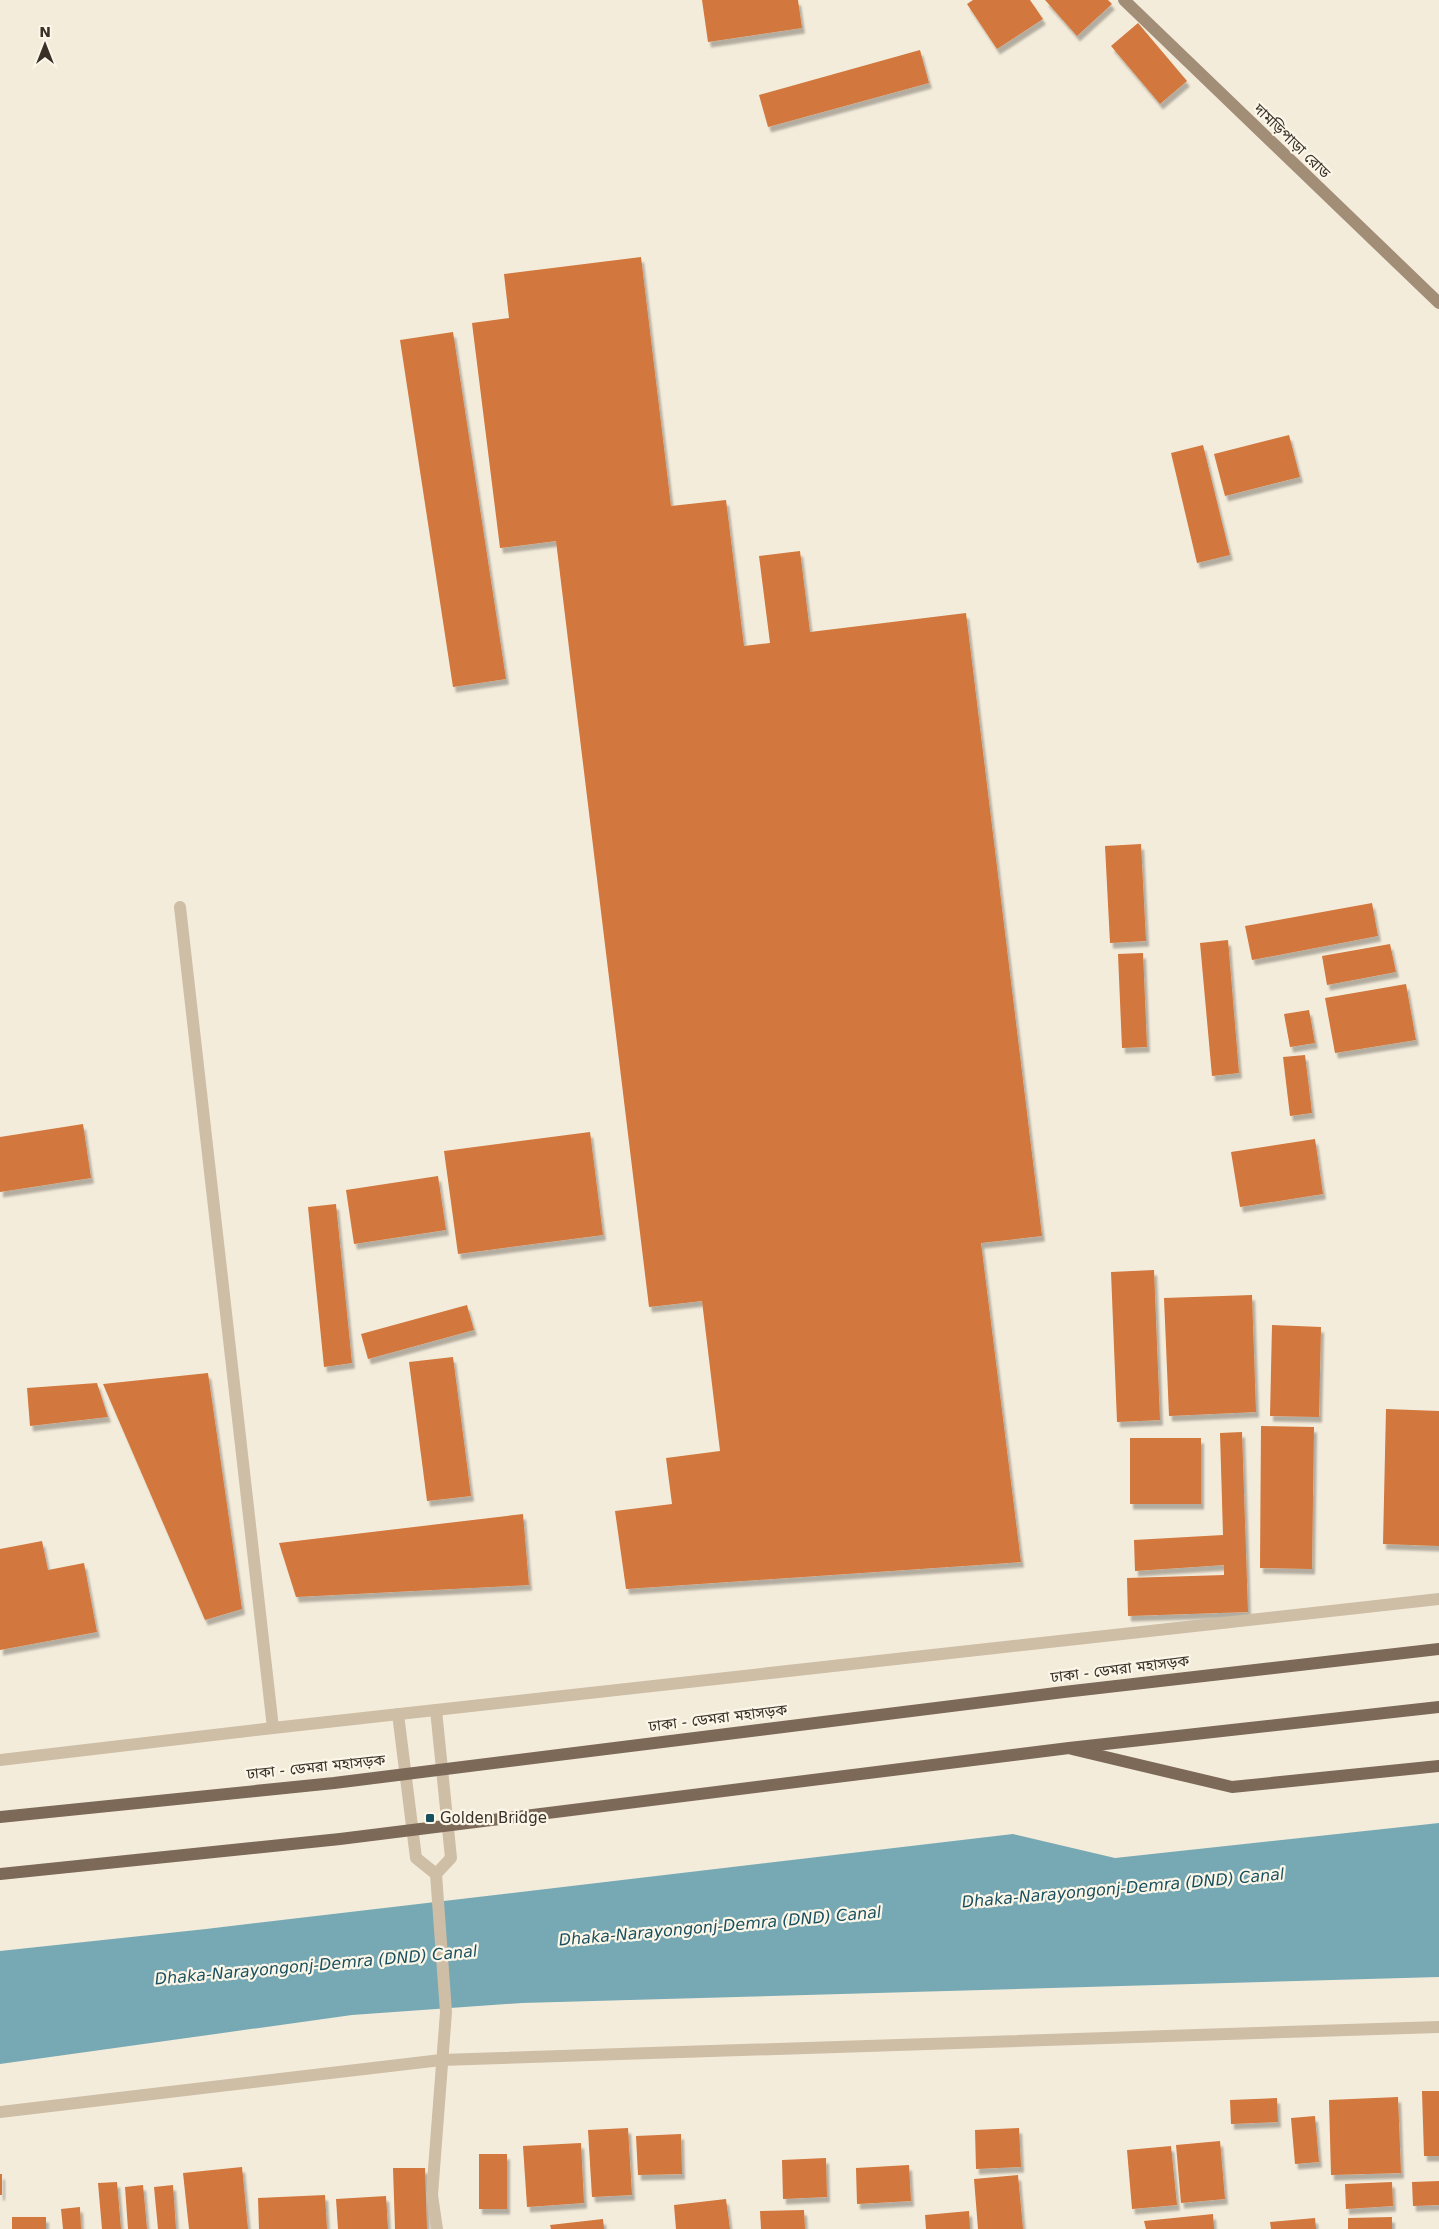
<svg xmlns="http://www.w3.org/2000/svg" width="1439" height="2229" font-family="'DejaVu Sans','Noto Sans Bengali',sans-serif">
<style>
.water{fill:#77a9b5}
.building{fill:#d2773c;filter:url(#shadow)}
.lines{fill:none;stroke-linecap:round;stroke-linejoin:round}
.street{stroke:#cebea6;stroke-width:12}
.secondary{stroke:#a28d77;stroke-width:12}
.primary{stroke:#7d6957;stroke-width:12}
.primary-bridge{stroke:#7d6957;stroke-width:12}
.poi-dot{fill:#19505f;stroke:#fbf6e8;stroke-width:2}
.labels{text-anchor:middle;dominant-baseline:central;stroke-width:4.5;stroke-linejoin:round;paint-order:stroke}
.street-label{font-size:15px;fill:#393028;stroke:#fbf6e8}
.poi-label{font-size:15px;fill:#393028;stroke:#fbf6e8;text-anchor:start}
.water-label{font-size:16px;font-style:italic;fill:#19505f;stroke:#fbf6e8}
</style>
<defs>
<filter id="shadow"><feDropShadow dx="3" dy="5.5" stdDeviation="1" flood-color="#0004"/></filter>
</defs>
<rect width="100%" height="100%" fill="#f4ecdb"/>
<path class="water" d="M1439,1823v154l-917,26 -170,12 -352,49v-113l206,-22 807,-95 102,24z"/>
<g class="building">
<path d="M702,0h96l4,28 -94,14z"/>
<path d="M973,0h57l13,19 -46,30 -30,-45z"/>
<path d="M1045,0h63l4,4 -35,32z"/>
<path d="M1138,23l49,58 -27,23 -49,-58z"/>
<path d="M920,50l9,33 -161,44 -9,-32z"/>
<path d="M641,257l30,249 55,-6 18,146 26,-3 -11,-87 41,-5 10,81 156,-19 76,623 -61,7 40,319 -395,27 -11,-78 57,-7 -6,-46 54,-7 -18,-150 -53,6 -93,-766 -56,7 -28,-225 37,-5 -5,-44z"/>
<path d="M453,332l53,347 -53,8 -53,-347z"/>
<path d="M1289,435l11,42 -75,19 -11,-42z"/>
<path d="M1203,445l27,110 -33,8 -26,-110z"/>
<path d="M1141,844l5,97 -36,2 -5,-97z"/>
<path d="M1372,903l6,33 -126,24 -7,-34z"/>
<path d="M1228,940l11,133 -27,3 -12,-133z"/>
<path d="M1390,944l6,28 -69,13 -5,-29z"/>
<path d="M1143,953l4,94 -25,1 -4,-94z"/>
<path d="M1406,984l10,56 -81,13 -10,-55z"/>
<path d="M1309,1010l6,33 -25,4 -6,-33z"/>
<path d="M1305,1055l7,58 -22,3 -7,-59z"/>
<path d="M83,1124l8,54 -91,14v-55z"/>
<path d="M590,1132l13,103 -145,19 -14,-103z"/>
<path d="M1315,1139l8,55 -83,13 -9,-55z"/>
<path d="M438,1176l8,54 -92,14 -8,-54z"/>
<path d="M336,1204l16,159 -28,4 -16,-160z"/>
<path d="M1154,1270l6,150 -43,2 -6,-150z"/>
<path d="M1252,1295l4,117 -87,4 -5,-118z"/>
<path d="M467,1305l7,25 -106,29 -7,-25z"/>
<path d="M1272,1325l49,2 -2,90 -49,-1z"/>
<path d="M453,1357l18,139 -44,5 -18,-139z"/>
<path d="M208,1373l34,236 -37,11 -102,-236z"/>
<path d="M97,1383l11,34 -78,9 -3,-38z"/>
<path d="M1386,1409l53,2v135l-56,-2z"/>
<path d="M1261,1426l53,1 -2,142 -52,-1z"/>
<path d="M1242,1432l6,180 -120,4 -1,-38 97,-3v-10l-89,6 -1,-31 89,-5 -3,-102z"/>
<rect x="1130" y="1438" width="71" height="66"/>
<path d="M523,1514l6,71 -233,12 -17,-54z"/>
<path d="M42,1541l6,29 36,-7 13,69 -97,18v-101z"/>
<path d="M1422,2091h17v65h-15z"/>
<path d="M1398,2097l3,76 -70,2 -2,-75z"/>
<path d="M1277,2098l1,24 -47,2 -1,-24z"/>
<path d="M1315,2116l4,46 -24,2 -4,-46z"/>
<path d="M628,2128l4,67 -40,2 -4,-67z"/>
<path d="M1019,2128l2,39 -45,2 -1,-39z"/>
<path d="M681,2134l1,40 -44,1 -2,-39z"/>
<path d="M1220,2141l5,58 -44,4 -5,-58z"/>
<path d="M581,2143l3,60 -57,4 -4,-61z"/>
<path d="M1171,2146l6,59 -45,4 -5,-59z"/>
<rect x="479" y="2154" width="28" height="55"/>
<path d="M826,2158l1,39 -44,2 -1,-39z"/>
<path d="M909,2165l2,36 -54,3 -1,-36z"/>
<path d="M242,2167l6,62h-59l-6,-56z"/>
<path d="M393,2168h32l2,61h-32z"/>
<rect x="0" y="2174" width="2" height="21"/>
<path d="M1018,2175l5,54h-45l-4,-50z"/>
<path d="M1439,2181v24l-26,1 -1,-24z"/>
<path d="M117,2182l4,47h-19l-4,-46z"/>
<path d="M1392,2182l1,24 -47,3 -1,-25z"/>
<path d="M143,2185l4,44h-19l-3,-42z"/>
<path d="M173,2185l3,44h-18l-4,-42z"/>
<path d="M325,2195l2,34h-68l-1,-31z"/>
<path d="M386,2196l2,33h-50l-2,-30z"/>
<path d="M726,2199l4,30h-54l-2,-24z"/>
<path d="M80,2207l1,22h-18l-2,-20z"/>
<path d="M804,2210l1,19h-44l-1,-18z"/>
<path d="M969,2211l1,18h-44l-1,-14z"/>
<path d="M1213,2214l1,15h-68l-2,-8z"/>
<rect x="12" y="2217" width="34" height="12"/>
<path d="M1392,2217v12h-44v-11z"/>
<path d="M1315,2218l1,11h-45l-1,-7z"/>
<path d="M603,2219l1,10h-53l-1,-4z"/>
</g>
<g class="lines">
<g class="street">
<path d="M180,907l93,821"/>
<path d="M436,1710l15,148 -15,16"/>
<path d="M398,1714l18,144 20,16"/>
<path d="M0,1760l273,-32 1166,-129"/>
<path d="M436,1874l10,138 -14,183 5,34"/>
<path d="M0,2112l441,-52 998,-33"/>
</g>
<path class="secondary" d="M1124,0l315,303"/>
<path class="primary" d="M1072,1749l160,38 207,-21"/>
<g class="primary-bridge">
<path d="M0,1817l334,-34 730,-91 375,-43"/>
<path d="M0,1874l340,-35 729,-91 370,-41"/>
</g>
</g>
<rect class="poi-dot" x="425" y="1813" width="10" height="10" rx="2.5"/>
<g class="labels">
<g class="street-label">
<text transform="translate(1292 141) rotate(44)">দামড়িপাড়া রোড</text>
<text transform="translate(1120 1669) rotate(-7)">ঢাকা - ডেমরা মহাসড়ক</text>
<text transform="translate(718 1718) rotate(-7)">ঢাকা - ডেমরা মহাসড়ক</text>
<text transform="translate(316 1767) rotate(-6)">ঢাকা - ডেমরা মহাসড়ক</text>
</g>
<g class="poi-label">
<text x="440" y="1818">Golden Bridge</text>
</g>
<g class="water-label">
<text transform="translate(1123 1888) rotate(-5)">Dhaka-Narayongonj-Demra (DND) Canal</text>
<text transform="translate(720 1926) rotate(-5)">Dhaka-Narayongonj-Demra (DND) Canal</text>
<text transform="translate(316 1965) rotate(-5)">Dhaka-Narayongonj-Demra (DND) Canal</text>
</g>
</g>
<g transform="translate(45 45)" stroke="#fbf6e8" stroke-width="4" paint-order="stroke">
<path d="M0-4L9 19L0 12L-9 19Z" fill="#393028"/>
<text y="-8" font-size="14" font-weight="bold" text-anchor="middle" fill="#393028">N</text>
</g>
</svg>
